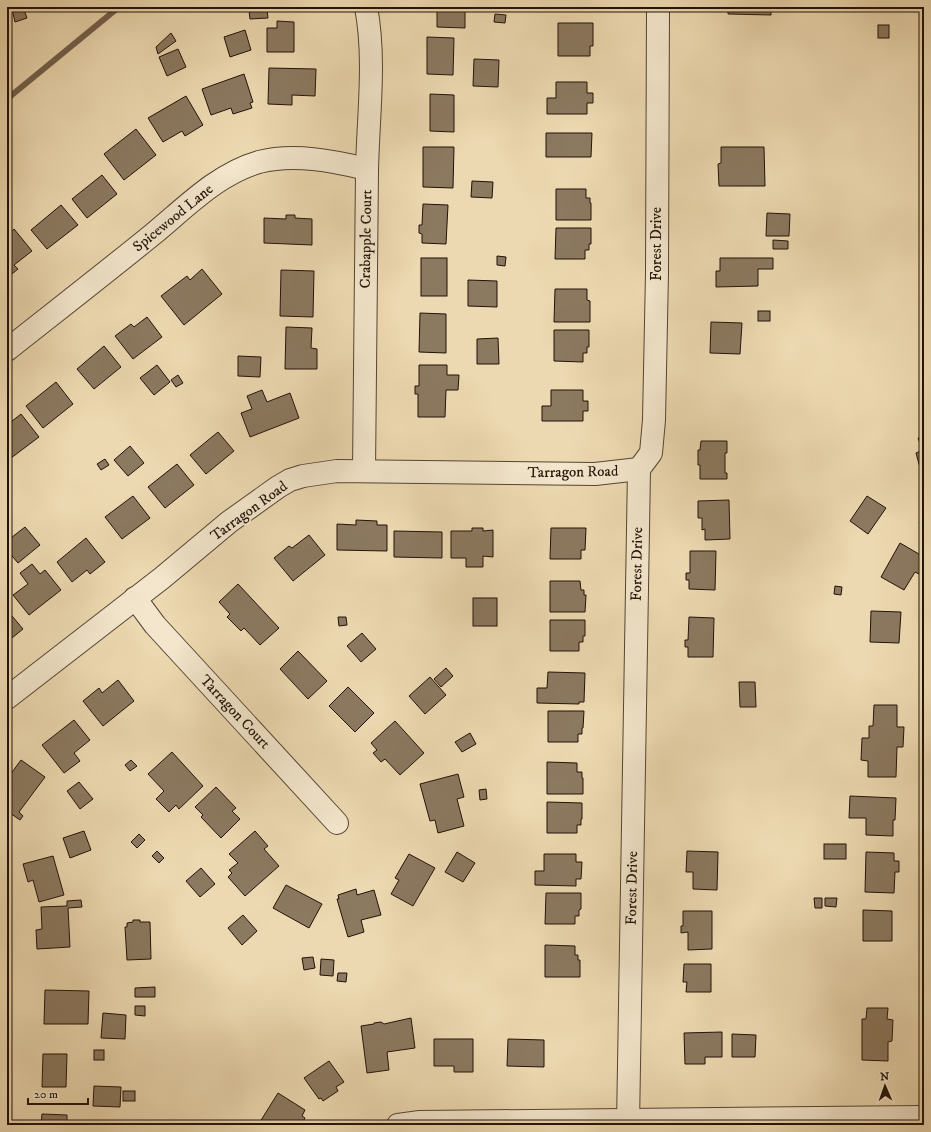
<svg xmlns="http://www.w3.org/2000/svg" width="931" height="1132" font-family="'IM FELL DW Pica',serif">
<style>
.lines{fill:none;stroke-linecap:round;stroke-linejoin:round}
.stream{stroke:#72614c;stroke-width:6}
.building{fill:#8b7960;stroke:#211209}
.street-casing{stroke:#544433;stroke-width:24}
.street{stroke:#f3e6cc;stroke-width:22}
.labels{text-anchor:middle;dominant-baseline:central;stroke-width:4;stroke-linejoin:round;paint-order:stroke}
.street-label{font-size:15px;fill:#211209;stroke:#f3e6cc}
</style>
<rect width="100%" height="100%" fill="#edd9b1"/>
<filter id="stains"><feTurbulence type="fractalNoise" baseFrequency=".005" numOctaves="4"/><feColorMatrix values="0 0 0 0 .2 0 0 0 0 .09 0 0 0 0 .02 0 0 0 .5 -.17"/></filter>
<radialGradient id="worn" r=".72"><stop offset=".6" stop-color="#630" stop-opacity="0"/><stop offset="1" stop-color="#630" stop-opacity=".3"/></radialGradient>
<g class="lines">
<path class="stream" d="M7,99l112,-92"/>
</g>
<g class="building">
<path d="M17,7h6l4,11 -12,4 -3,-13z"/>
<path d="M437,7h28v21l-28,-1z"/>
<rect x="549" y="7" width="45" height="2"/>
<path d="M728,7h43v8l-43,-1z"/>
<path d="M773,7h8v4l-8,-1z"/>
<path d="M267,10l1,8 -18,1 -1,-8z"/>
<path d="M495,14l11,1 -1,8 -11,-1z"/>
<path d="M7,21l4,12 -4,1z"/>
<path d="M277,21l17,1v30h-27v-24h10z"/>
<path d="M558,23h35v23h-3v10h-32z"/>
<rect x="878" y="25" width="11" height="13"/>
<path d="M245,30l6,20 -21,7 -6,-20z"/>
<path d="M171,33l5,8 -18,13 -2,-7z"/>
<path d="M427,37l27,1 -1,37 -26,-1z"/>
<path d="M178,49l8,18 -19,9 -8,-19z"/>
<path d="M474,59l25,1 -1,27 -25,-1z"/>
<path d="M269,68l47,1 -1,27 -23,-1v10l-24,-1z"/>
<path d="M244,74l9,28 -3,1 2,5 -19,6 -2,-6 -20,7 -9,-26z"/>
<path d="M556,82h31v11h6v10h-6v11h-40v-16h9z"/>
<path d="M430,94l24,1v37l-24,-1z"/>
<path d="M186,96l17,29 -18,11 -3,-5 -19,11 -15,-24z"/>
<path d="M136,129l20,26 -32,25 -20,-26z"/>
<path d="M546,133h46l-1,24h-45z"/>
<path d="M423,147h31l-1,41 -30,-1z"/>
<path d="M721,147h43l1,39h-46l-1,-22 3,-1z"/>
<path d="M102,175l15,19 -30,24 -15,-19z"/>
<path d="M472,181l21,1 -1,16 -21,-1z"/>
<path d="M556,189h30v9h4v5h1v17h-35z"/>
<path d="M423,204l25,1 -2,39 -24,-1v-9l-3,-1v-8h3z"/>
<path d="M61,205l17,20 -31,24 -16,-19z"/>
<path d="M767,213l23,1 -1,22h-23z"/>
<path d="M286,215h9v3l17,1v26l-48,-2v-25l22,1z"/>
<path d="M556,228h35v16h-2v6h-4v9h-30z"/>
<path d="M14,229l18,22 -18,14 4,4 -11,9v-43z"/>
<path d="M773,240l15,1v8h-15z"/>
<path d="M497,256l9,1 -1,9 -8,-1z"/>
<rect x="421" y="258" width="26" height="38"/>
<path d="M720,258h53v11h-15v17l-42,1v-16h4z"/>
<path d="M202,269l20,25 -38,31 -23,-29 26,-20 3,4z"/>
<path d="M281,270l33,1 -1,46 -33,-1z"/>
<path d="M468,280l29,1v26l-29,-1z"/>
<path d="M555,289h32v11l3,1v21h-36z"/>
<rect x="758" y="311" width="12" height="10"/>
<path d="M420,313l26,1v39l-27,-1z"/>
<path d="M147,317l15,20 -29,22 -18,-23 16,-12 3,3z"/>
<path d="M711,322l31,1 -2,31 -30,-1z"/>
<path d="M286,327l26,1 -1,20 6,1v20h-32z"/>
<path d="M554,330h35v17h-2v6h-4v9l-29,-1z"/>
<path d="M498,338l1,26h-22v-25z"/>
<path d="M104,346l17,21 -27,22 -17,-20z"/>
<path d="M238,356l23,1 -1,20 -22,-1z"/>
<path d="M157,365l13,17 -16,13 -14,-17z"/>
<path d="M419,365h28v10h12l-1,15h-12l-1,27h-27v-23h-3v-8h4z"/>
<path d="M178,375l5,8 -7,4 -5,-7z"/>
<path d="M56,382l17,22 -30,24 -17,-22z"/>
<path d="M262,390l5,12 23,-9 9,25 -49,19 -9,-24 11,-4 -5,-13z"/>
<path d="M551,390h32v11h5v10h-5v10h-41v-15h9z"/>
<path d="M21,414l18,23 -32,24v-36z"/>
<path d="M218,432l16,19 -28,23 -16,-19z"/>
<path d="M924,436v9l-3,1 -3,-8z"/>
<path d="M701,441h26v12h-2v20h2v6h-27v-14h-2v-15h2z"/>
<path d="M130,446l14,17 -16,13 -14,-16z"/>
<path d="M922,447h2l-1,32 -7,-26 7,-3z"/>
<path d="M105,459l4,6 -8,5 -4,-6z"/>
<path d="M177,464l17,21 -29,23 -17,-21z"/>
<path d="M133,496l17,22 -28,21 -17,-22z"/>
<path d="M867,496l19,12 -18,26 -18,-13z"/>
<path d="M729,500l1,39 -25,1v-11l-3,1v-12h-4v-17z"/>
<path d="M924,519v12l-5,-9z"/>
<path d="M356,520l21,1v4h10v26l-50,-1v-26l19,1z"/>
<path d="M25,527l15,18 -22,18 -11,-13v-9z"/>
<path d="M472,528h11v3l10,-1v27l-10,-1v11h-17v-9h-15v-27h21z"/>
<path d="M551,528h35l-1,22h-4v9h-31z"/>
<path d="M394,531l48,1v26l-48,-1z"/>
<path d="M309,535l16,20 -32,26 -19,-23 15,-12 3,2z"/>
<path d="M86,538l19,24 -15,12 -3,-4 -15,12 -15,-20z"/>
<path d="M900,543l24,14v8l-5,9 -4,-2 -11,18 -23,-13z"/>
<path d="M690,551h26l-1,39 -26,-1v-9h-3v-7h4z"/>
<path d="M32,564l8,10 5,-4 16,20 -32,25 -16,-20 15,-11 -8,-11z"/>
<path d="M550,581h30l1,9h3v5h2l-1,17h-35z"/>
<path d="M238,584l41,44 -19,17 -16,-17 -3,3 -14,-14 3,-3 -11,-12z"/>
<path d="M835,586l7,1 -1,8 -7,-1z"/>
<rect x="473" y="598" width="24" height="28"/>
<path d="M7,610l16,19 -16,13z"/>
<path d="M871,611l30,1 -2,31 -29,-1z"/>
<path d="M338,617h8l1,8 -8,1z"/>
<path d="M689,617l25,1 -1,39h-25v-10h-3v-7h3z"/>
<path d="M550,620h35v16h-2v6h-4v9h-29z"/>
<path d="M362,633l14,16 -15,13 -14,-16z"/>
<path d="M298,651l29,30 -19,18 -28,-30z"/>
<path d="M446,668l7,8 -12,11 -7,-8z"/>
<path d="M548,672l37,1 -1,29h-5v2l-42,-1v-15h10z"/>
<path d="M430,677l16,18 -21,19 -16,-18z"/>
<path d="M118,680l16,21 -31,25 -20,-25 16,-13 3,5z"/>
<path d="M739,682h16l1,25h-16z"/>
<path d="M348,687l26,26 -19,19 -26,-26z"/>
<path d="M874,705h23v22h7l-1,20h-6l-1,30h-28v-16l-7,-1 1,-22h7v-12h4z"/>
<path d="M548,711h36l-1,17h-1v6h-4v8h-30z"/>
<path d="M74,720l16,20 -16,13 6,8 -16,12 -22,-28z"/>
<path d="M395,721l29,32 -24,22 -15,-16 -4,3 -8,-9 4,-3 -6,-7z"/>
<path d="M470,733l6,11 -14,8 -7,-10z"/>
<path d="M172,752l31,34 -24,23 -3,-4 -7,7 -13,-13 8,-8 -16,-17z"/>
<path d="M21,760l24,17 -26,35 4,4 -3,4 -13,-9v-32z"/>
<path d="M131,760l6,6 -7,5 -5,-6z"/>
<path d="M547,762l30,1v9h5v6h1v16h-36z"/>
<path d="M458,774l6,23 -7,2 7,27 -26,7 -3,-13 -5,1 -10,-37z"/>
<path d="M79,782l14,17 -13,10 -13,-18z"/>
<path d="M216,787l20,21 -4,3 8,8 -19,19 -20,-21 2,-2 -8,-8z"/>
<path d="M486,789l1,10 -7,1 -1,-10z"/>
<path d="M850,796l46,2 -1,22h-2v16l-27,-1v-17h-17z"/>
<path d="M547,802l35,1v16h-1v6h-4v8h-30z"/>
<path d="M84,831l7,19 -21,8 -7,-20z"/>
<path d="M255,831l13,15 -4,3 15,17 -34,30 -17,-19 4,-4 -3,-3 9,-7 -9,-9z"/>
<path d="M139,834l6,6 -8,8 -6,-6z"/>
<rect x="824" y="844" width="22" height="15"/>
<path d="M157,851l7,7 -5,5 -7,-7z"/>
<path d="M687,851l31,1 -1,38 -24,-1v-17h-7z"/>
<path d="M457,852l18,11 -12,19 -18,-10z"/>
<path d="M866,852l28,1v8h5v11h-4l-1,21 -29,-1z"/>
<path d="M409,854l26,14 -22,38 -22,-12 8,-14 -4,-2z"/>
<path d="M544,854h32v8h6l-1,17h-5v7l-41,-1v-14h9z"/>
<path d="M53,856l11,39 -25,7 -6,-22 -5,2 -5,-18z"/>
<path d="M201,868l14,16 -15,13 -14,-16z"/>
<path d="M286,885l36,19 -13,24 -36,-20z"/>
<path d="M356,889l1,6 17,-5 7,25 -20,5 3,12 -16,5 -11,-38h2l-1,-4z"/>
<path d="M546,893h35v16l-2,1v6h-4v8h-30z"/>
<path d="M814,898h8v10h-7z"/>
<path d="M825,898h12l-1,9 -11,-1z"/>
<path d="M81,900l1,7 -14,1 2,39 -33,2 -1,-19 6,-1 -1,-22 26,-1v-5z"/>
<path d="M863,910l29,1v30h-29z"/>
<path d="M683,911h29v38l-24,1v-18l-7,1v-7h2z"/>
<path d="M243,915l14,16 -15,14 -14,-17z"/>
<path d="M133,920h7v2h10l1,37 -24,1 -2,-33h2v-4l6,-1z"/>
<path d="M545,945l30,1v9h3v5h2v17h-35z"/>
<path d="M313,957l2,11 -11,2 -2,-12z"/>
<path d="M321,959l13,1 -1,16 -13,-1z"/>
<path d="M684,964h27v28h-25l1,-10h-4z"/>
<path d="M338,973h9l-1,9 -9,-1z"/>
<path d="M155,987v10h-20v-9z"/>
<path d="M45,990l44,1 -1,33h-44z"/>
<path d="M135,1006h10v10l-10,-1z"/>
<path d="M867,1008h21l-1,11 6,1 -1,21 -4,1v19l-26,-1v-41h4z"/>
<path d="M103,1013l23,2 -1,24 -24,-1z"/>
<path d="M411,1018l4,30 -28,4 2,18 -22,3 -6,-47 13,-2v-1l7,-1 3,2z"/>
<path d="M722,1032v25h-17v7h-20l-1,-31z"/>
<path d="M732,1034l24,1 -1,22h-23z"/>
<path d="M434,1039h39v33h-19v-6h-20z"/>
<path d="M508,1039l36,1v27l-37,-1z"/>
<rect x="94" y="1050" width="10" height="10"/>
<path d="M43,1054h24l-1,33h-24z"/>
<path d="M329,1061l15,21 -8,5 2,4 -15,10 -2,-3 -2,1 -15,-21z"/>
<path d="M94,1086l27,1 -1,20 -27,-1z"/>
<rect x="123" y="1091" width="12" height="10"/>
<path d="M278,1093l27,17 -3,6 3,2 -4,7h-43z"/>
<path d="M42,1114l25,1v10h-26z"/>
</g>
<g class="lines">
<g class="street-casing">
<g id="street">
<path d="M7,350c48,-38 97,-76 145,-115 33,-27 65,-61 107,-73 35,-9 74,-1 108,7"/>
<path d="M364,471c1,-100 2,-200 3,-300 1,-55 9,-111 -1,-164"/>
<path d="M135,598l20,27 182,198"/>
<path d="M7,698l155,-120 67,-56 49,-35 12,-7 13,-4 34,-5 258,3 44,-5"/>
<path d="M398,1125l22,-3 504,-5"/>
<path d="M628,1125l11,-656 12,-16 3,-33 3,-147 1,-266"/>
</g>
</g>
<use href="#street" class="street"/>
</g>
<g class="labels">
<g class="street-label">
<text transform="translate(173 218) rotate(-39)">Spicewood Lane</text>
<text transform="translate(366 239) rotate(-89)">Crabapple Court</text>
<text transform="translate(656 244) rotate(-90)">Forest Drive</text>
<text transform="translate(573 472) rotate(-1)">Tarragon Road</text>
<text transform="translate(249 511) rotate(-36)">Tarragon Road</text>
<text transform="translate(637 564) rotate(-89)">Forest Drive</text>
<text transform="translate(235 712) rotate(47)">Tarragon Court</text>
<text transform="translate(632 888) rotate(-89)">Forest Drive</text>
</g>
</g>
<rect width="931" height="1132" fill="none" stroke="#edd9b1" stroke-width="24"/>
<rect x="8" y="8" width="915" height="1116" fill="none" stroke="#211209" stroke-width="2"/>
<rect x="12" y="12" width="907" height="1108" fill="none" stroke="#211209"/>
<g transform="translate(885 1086) rotate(358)" stroke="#f3e6cc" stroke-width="3" paint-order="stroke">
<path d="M0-3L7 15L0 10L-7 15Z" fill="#211209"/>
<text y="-6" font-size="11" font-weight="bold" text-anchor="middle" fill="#211209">N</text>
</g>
<path d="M28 1098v6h60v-6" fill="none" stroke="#211209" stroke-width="2"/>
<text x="34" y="1098" font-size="12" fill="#211209" stroke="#f3e6cc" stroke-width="3" paint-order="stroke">20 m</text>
<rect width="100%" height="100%" filter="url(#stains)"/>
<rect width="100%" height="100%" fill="url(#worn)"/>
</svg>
